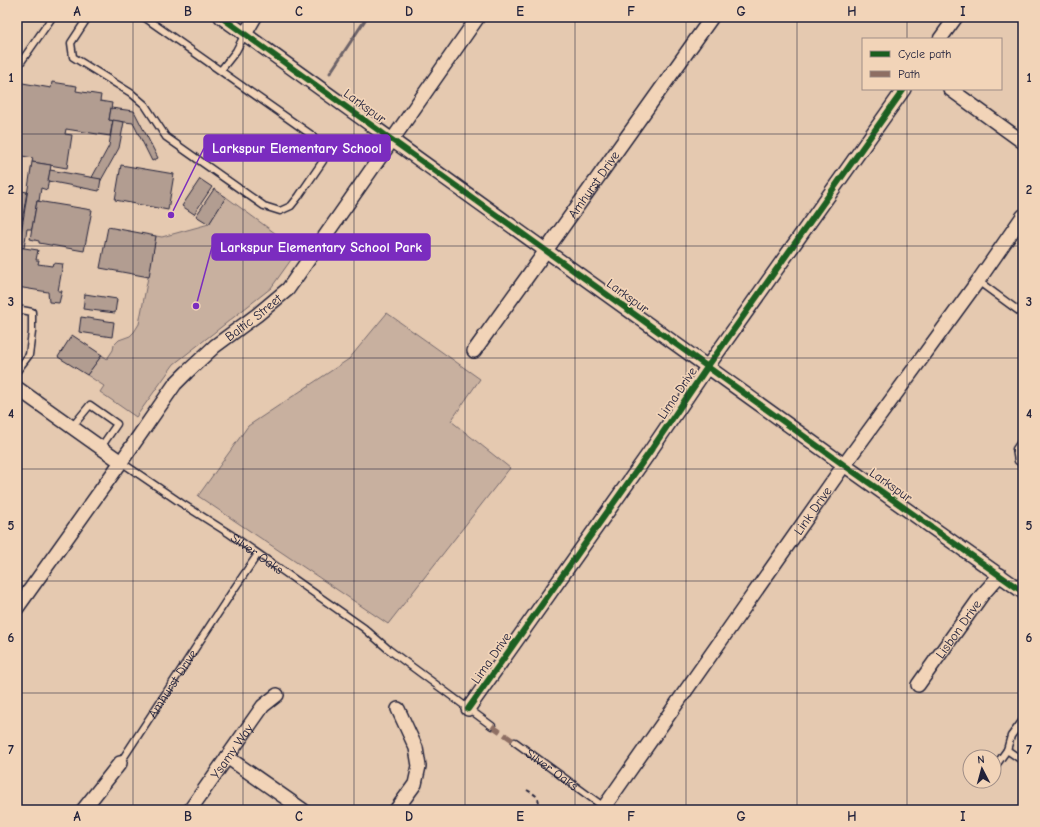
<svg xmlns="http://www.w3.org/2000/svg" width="1040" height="827" font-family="'Comic Neue',sans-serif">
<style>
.green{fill:#c8b09f;stroke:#75696d}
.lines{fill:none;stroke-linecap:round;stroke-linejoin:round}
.stream{stroke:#6c6267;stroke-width:3}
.building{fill:#b29d91;stroke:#22223b}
.service-casing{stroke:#22223b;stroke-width:9}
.minor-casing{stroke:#22223b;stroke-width:16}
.path{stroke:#22223b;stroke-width:2;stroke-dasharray:4 3;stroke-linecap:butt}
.service{stroke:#f2d4b8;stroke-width:6}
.minor{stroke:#f2d4b8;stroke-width:13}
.quiet{stroke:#8d6e63;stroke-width:5;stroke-dasharray:10 5;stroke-linecap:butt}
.cycleway-casing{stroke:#f2d4b8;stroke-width:8}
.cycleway{stroke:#1b5e20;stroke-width:6}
.grid{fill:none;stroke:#22223b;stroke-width:1;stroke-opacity:0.55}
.labels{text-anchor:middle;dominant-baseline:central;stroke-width:3.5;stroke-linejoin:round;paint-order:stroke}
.street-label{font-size:13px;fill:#22223b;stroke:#f2d4b8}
.leader{fill:none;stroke:#7b2cbf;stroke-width:1.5}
.callout-dot{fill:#7b2cbf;stroke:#f2d4b8;stroke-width:1.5}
.callout{fill:#7b2cbf;stroke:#7b2cbf;stroke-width:1.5}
.callout-label{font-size:14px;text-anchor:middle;font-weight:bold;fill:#fff}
.neatline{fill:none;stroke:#22223b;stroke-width:1.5}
.grid-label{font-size:13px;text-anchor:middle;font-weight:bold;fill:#22223b}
</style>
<rect width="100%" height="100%" fill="#e5c9b0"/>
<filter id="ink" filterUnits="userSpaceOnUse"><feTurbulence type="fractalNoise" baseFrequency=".025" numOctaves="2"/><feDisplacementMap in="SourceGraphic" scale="8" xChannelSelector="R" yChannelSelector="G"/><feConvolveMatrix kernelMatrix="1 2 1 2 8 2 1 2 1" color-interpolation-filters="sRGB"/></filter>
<g filter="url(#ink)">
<g class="green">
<path d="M226,197l72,53 -27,38 -97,76 -38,53 -36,-25 4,-6 -17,-11 15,-20 5,4 6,-9 1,-5 5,-5 11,-4 4,-4 5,-8 17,-88 6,1 47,-13z"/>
<path d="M387,313l93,66 -29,42 59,47 -122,156 -190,-128 50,-70 101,-67z"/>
</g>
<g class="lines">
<path class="stream" d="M330,73l37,-56"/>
</g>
<g class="building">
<path d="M17,82l34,6 1,-6 25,4 -1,5 25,4 -1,6 12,2 -3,17h4l-3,16 -44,-7 -1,5 7,1 -5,33 -35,-6 1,-4 -16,-3z"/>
<path d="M111,108l23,3 24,47 -6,3 -19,-38 -24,-3z"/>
<path d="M113,120l11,2 -5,26 -19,34 -10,-1 19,-35z"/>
<path d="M32,162l19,3 -4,25 -6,-2 -2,13h-2l-5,28h-5l-3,19 -5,-1z"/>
<path d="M121,165l53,9 -6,36 -53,-10z"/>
<path d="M50,170l51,9 -2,12 -51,-10z"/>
<path d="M200,179l12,8 -18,27 -12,-8z"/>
<path d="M214,189l12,8 -17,27 -13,-8z"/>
<path d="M17,190l10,2 -6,35 -4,-1z"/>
<path d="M37,201l55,9 -8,41 -45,-8v-2l-9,-2z"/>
<path d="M108,227l48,9 -7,41 -49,-9z"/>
<path d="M17,247l21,3 -2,10h3l-1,4 14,2 1,-3 10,1 -5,27h4l-3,12 -10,-1 -1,-10 -31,-5z"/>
<path d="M85,294l32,5 -2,14 -32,-4z"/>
<path d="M81,317l33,5 -2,15 -33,-5z"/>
<path d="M72,335l30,20 -15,20 -29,-18z"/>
</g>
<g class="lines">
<g class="service-casing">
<g id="service">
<path d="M88,17l-17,26 2,14 58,36 14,12 21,32 98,69 16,5 11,-5 8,-10 24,-35v-12l-10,-13 -169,-119"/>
<path d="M17,65l4,-3 30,-43"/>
<path d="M221,70l15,-19 9,-17"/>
<path d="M978,281l45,33"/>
<path d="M17,309l15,3v20l-3,23 -12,16"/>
<path d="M72,427l18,-22 27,19 -16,23"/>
<path d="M1023,439l-7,10 2,12 5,3"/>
<path id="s1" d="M121,462l60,41 49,31 134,94 24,21 104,77"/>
<path id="s2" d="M515,742l89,65"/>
<path d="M1007,750l4,-14 12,-16"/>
<path id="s3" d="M120,763l112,-171 26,-38"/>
<path d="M994,768l13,-18 16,11"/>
</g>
</g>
<g class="minor-casing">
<g id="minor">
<path d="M221,17l623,448 179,127"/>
<path d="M245,34l10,-17"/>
<path d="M940,39l16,-22"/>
<path d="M950,89l73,53"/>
<path id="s4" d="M474,351c80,-111 159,-223 238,-334"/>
<path d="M17,388l104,74"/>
<path id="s5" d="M17,608l104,-146 54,-78 12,-12 28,-26 42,-31 31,-26 190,-272"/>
<path id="s6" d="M918,685l64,-90 18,-20"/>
<path d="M468,709l181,-256 59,-87 196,-277"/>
<path d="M227,757l76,53"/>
<path d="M83,810l37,-47"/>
<path id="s7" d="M190,810l73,-104 14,-11"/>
<path d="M396,810l19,-26 4,-18 -3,-18 -18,-39"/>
<path id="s8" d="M602,810l242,-345 134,-184 45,-65"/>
</g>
</g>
<path class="path" d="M527,790c12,7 11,6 13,20"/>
<use href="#service" class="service"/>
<use href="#minor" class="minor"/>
<path class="quiet" d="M492,726l23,16"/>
<g class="cycleway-casing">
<g id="cycleway">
<path d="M221,17l623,448 179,127"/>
<path d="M468,709l181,-256 59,-87 196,-277"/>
</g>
</g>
<use href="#cycleway" class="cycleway"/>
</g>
</g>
<path class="grid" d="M133,17v793M243,17v793M354,17v793M465,17v793M575,17v793M686,17v793M797,17v793M907,17v22M907,89v721M17,134h1006M17,246h1006M17,358h1006M17,469h1006M17,581h1006M17,693h1006"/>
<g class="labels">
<g class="street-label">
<text transform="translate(365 106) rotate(36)">Larkspur</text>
<text stroke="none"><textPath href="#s4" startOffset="205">Amhurst Drive</textPath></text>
<text transform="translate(628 296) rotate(36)">Larkspur</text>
<text stroke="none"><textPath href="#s5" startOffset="377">Baltic Street</textPath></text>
<text transform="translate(677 393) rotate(-56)">Lima Drive</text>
<text transform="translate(891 485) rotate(35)">Larkspur</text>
<text stroke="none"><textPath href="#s8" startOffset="366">Link Drive</textPath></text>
<text stroke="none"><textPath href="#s1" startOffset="164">Silver Oaks</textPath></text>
<text stroke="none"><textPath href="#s6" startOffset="69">Lisbon Drive</textPath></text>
<text transform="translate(491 658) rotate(-55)">Lima Drive</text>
<text stroke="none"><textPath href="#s3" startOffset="95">Amhurst Drive</textPath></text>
<text stroke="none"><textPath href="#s7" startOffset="72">Ysamy Way</textPath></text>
<text stroke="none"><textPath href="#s2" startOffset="46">Silver Oaks</textPath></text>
</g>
</g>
<path class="leader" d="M171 215L204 148M196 306L212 247"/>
<g class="callout-dot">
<circle cx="171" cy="215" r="4"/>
<circle cx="196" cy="306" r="4"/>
</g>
<g class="callout">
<rect x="204" y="135" width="186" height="26" rx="4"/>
<rect x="212" y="234" width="218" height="26" rx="4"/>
</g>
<g class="callout-label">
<text x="297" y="153">Larkspur Elementary School</text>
<text x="321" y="252">Larkspur Elementary School Park</text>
</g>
<rect width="1040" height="827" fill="none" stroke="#f2d4b8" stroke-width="44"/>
<rect x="862" y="38" width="140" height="52" fill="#f2d4b8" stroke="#9f8d86"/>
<rect x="870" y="51" width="20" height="6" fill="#1b5e20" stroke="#9f8d86"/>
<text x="898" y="58" font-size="12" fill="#22223b">Cycle path</text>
<rect x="870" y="71" width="20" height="6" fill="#8d6e63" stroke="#9f8d86"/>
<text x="898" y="78" font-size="12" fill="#22223b">Path</text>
<g transform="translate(982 769) rotate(354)"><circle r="19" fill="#f2d4b8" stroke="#9f8d86"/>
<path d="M0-3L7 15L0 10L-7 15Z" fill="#22223b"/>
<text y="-6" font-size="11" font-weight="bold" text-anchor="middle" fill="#22223b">N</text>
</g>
<rect x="22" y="22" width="996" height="783" class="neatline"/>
<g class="grid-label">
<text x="77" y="16">A</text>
<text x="188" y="16">B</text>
<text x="299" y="16">C</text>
<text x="409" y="16">D</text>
<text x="520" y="16">E</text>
<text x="631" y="16">F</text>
<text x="741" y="16">G</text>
<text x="852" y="16">H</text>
<text x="963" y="16">I</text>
<text x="11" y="82">1</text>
<text x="1029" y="82">1</text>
<text x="11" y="194">2</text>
<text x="1029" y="194">2</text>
<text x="11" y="306">3</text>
<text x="1029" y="306">3</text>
<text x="11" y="418">4</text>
<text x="1029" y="418">4</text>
<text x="11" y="530">5</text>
<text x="1029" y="530">5</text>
<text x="11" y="642">6</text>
<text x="1029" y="642">6</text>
<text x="11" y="754">7</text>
<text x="1029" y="754">7</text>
<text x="77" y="821">A</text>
<text x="188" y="821">B</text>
<text x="299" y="821">C</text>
<text x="409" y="821">D</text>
<text x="520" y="821">E</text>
<text x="631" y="821">F</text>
<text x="741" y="821">G</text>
<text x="852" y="821">H</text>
<text x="963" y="821">I</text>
</g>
</svg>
